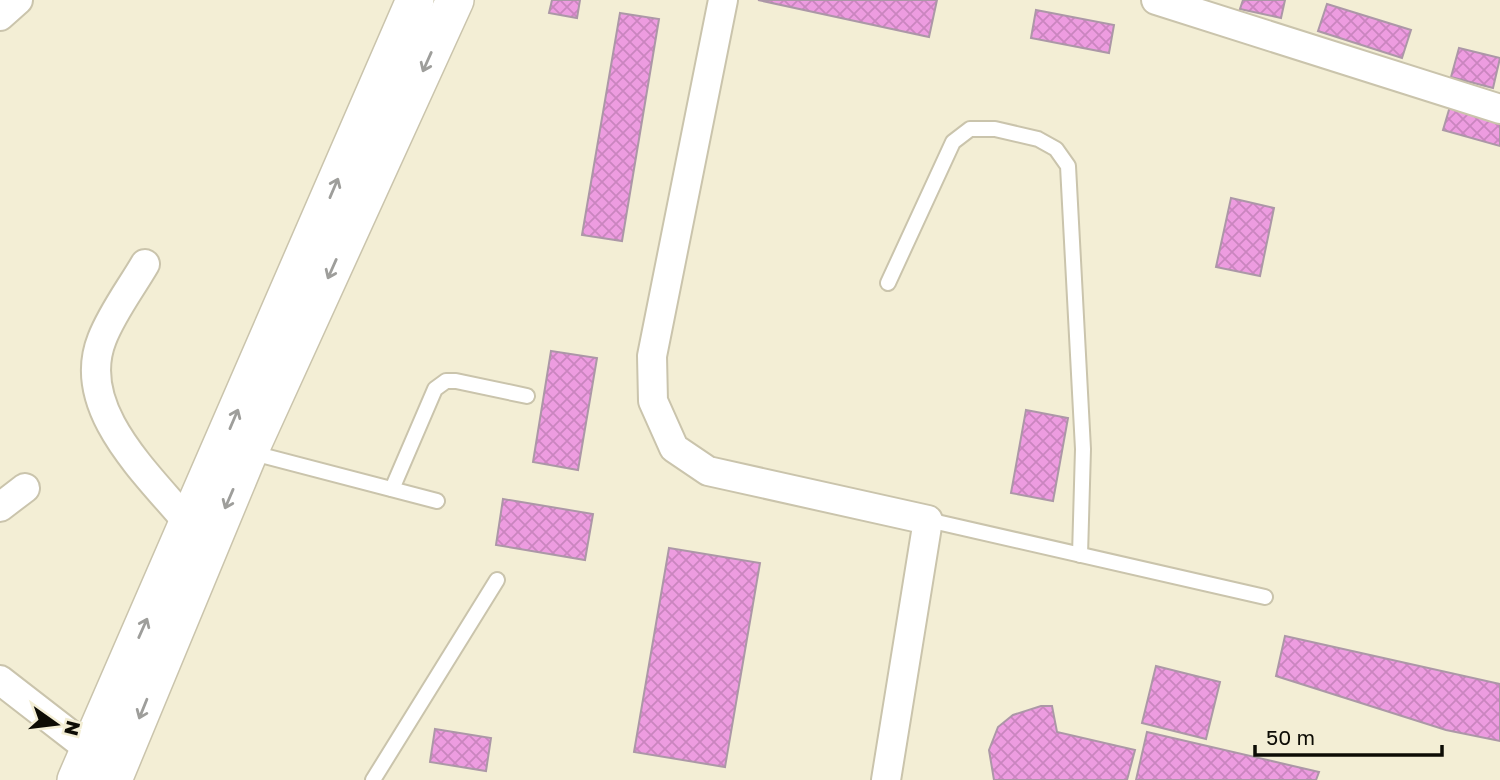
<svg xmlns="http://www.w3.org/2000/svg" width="1500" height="780" font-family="'Golos Text',sans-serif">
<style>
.building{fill:url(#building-cross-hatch);stroke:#ac97a7;stroke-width:2}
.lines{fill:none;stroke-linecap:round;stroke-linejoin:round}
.service-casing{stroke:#cac4ac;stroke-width:18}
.minor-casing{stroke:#cac4ac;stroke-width:32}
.tertiary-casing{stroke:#cac4ac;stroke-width:40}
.service{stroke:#fff;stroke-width:14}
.minor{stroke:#fff;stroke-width:28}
.tertiary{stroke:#fff;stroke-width:37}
.oneway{stroke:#9e9e9b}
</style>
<defs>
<pattern id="building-cross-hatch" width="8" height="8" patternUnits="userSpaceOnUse" patternTransform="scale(1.75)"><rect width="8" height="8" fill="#ed9ce0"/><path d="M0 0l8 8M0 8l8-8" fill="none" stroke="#ca85bf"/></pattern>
</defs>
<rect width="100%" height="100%" fill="#f3eed5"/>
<g class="building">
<path d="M552,0h28l-3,18 -28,-5z"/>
<path d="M758,0h179l-8,37z"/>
<path d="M1243,0h42l-4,18 -41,-9z"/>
<path d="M1327,4l84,26 -9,28 -84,-27z"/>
<path d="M1036,10l78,15 -5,28 -78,-15z"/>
<path d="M620,13l39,6 -37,222 -40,-6z"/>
<path d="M1459,48l41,10 -7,30 -42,-11z"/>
<path d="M1451,103l49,14v29l-57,-16z"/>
<path d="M1231,198l43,10 -14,68 -44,-9z"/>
<path d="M551,351l46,7 -19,112 -45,-8z"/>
<path d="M1026,410l42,8 -15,83 -42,-8z"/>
<path d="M503,499l90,15 -8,46 -89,-15z"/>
<path d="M669,548l91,15 -35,204 -91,-15z"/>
<path d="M1285,636l215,48v57l-54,-11 -170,-54z"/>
<path d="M1156,666l64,16 -14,57 -64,-16z"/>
<path d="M1041,706h11l5,26 78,18 -8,30h-133l-5,-30 9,-23 15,-12z"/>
<path d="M435,729l56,9 -5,33 -56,-9z"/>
<path d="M1147,732l172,40 -3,8h-180z"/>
</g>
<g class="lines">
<g class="service-casing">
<g id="service">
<path d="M888,283l65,-141 17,-13h25l43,10 18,10 12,17 15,283 -3,106"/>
<path d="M249,452l188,49"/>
<path d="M392,489l43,-100 11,-8h10l71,15"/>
<path d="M928,520l337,77"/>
<path d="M373,780l124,-200"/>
</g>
</g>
<g class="minor-casing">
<g id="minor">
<path d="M723,0l-71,356 1,45 21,47 34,23 220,49 -42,260"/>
<path d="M1156,0l344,109"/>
<path d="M0,16l18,-16"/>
<path d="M145,264c-14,24 -33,49 -43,75 -28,70 47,136 87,185"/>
<path d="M0,507l25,-19"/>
<path d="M0,680l89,69"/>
</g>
</g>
<g class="tertiary-casing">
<g id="tertiary">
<path d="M76,780l339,-780"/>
<path d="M113,780l136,-328 206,-452"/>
</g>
</g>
<use href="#service" class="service"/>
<use href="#minor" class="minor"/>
<use href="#tertiary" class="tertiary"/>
</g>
<defs><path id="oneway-shaft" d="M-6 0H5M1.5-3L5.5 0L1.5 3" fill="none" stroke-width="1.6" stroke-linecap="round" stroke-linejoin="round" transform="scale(1.75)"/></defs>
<g class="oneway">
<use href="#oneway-shaft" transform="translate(427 62) rotate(114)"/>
<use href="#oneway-shaft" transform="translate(334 188) rotate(-67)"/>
<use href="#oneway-shaft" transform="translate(332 269) rotate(114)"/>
<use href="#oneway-shaft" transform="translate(234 419) rotate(-67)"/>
<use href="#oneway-shaft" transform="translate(229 499) rotate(113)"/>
<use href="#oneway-shaft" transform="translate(143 628) rotate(-66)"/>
<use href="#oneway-shaft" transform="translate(143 709) rotate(112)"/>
</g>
<g transform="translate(56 724) rotate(104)" stroke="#f3eed5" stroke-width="5" paint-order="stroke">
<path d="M0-5L12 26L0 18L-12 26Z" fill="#0d0c05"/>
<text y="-10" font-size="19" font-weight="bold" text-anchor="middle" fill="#0d0c05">N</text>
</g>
<path d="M1255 745v10h187v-10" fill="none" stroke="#0d0c05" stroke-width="3.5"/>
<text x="1266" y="745" font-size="21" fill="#0d0c05" stroke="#f3eed5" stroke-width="5" paint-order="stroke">50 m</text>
</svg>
